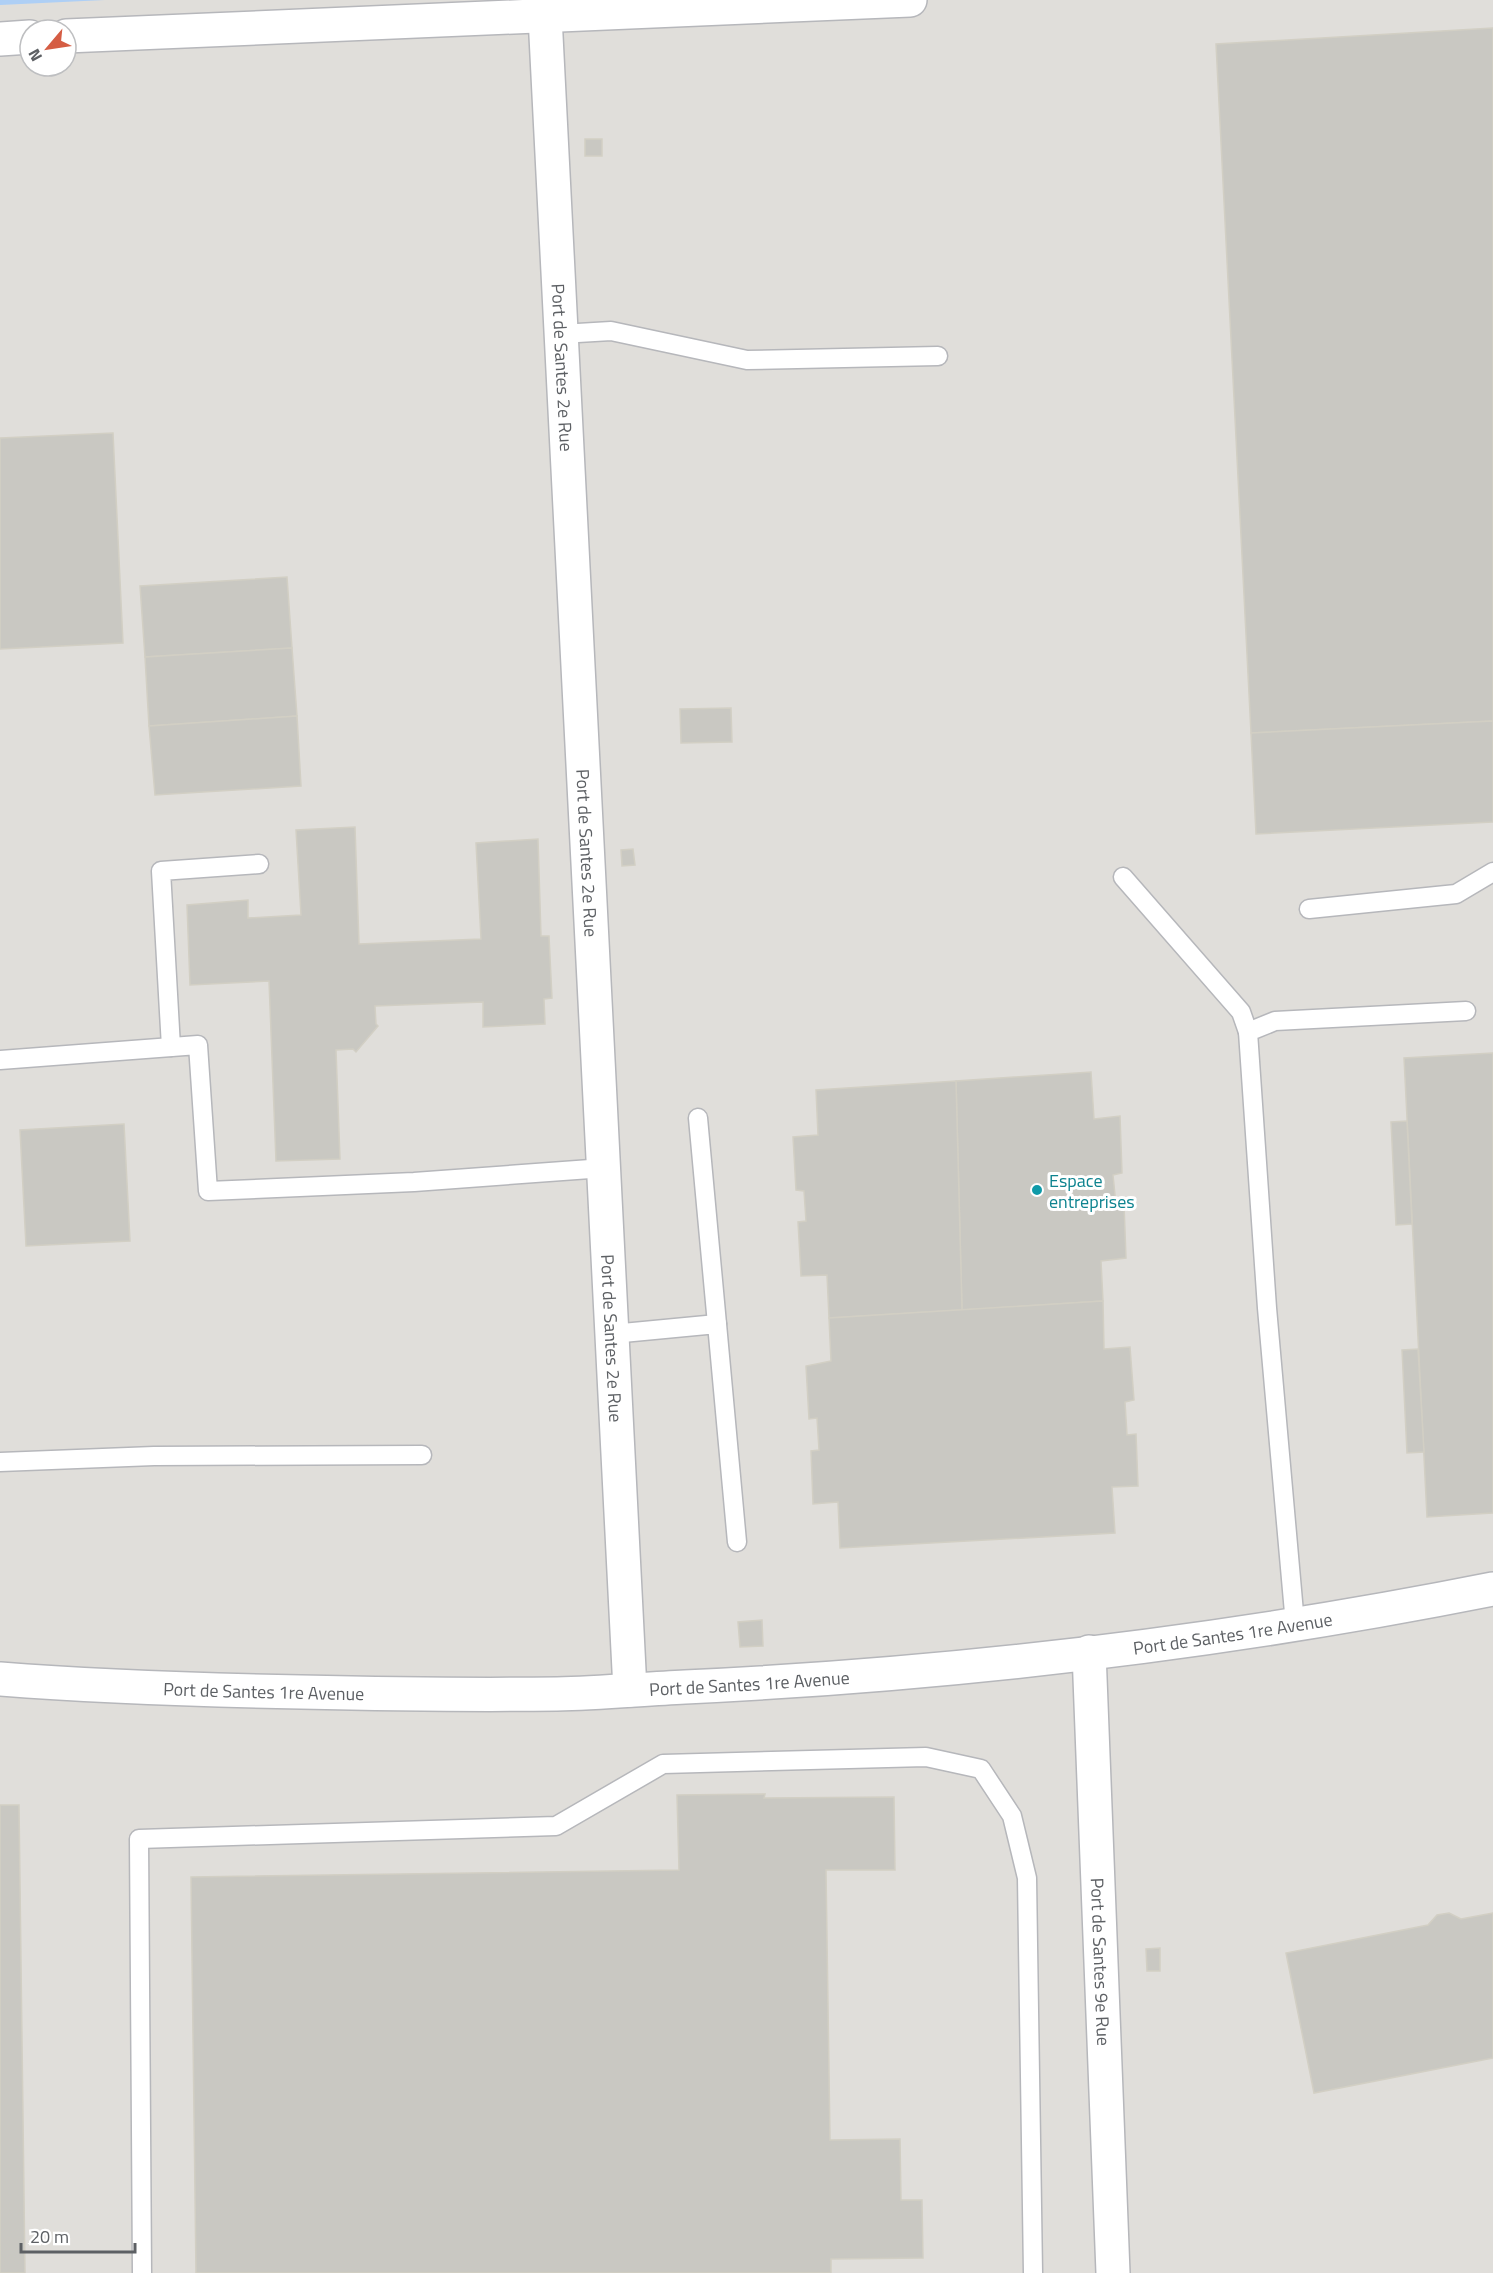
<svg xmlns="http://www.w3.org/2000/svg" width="1493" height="2273" font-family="'Titillium Web',sans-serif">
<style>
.industrial{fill:#e0deda;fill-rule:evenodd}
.water{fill:#aecff5}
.building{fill:#c9c8c2;stroke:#d2cfc4;stroke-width:1.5}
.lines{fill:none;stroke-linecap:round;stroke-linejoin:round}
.lane-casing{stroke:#b6b7bb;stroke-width:21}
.street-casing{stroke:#b6b7bb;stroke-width:36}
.lane{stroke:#fff;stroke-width:18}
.street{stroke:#fff;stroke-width:33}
.culture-dot{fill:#0f9aa8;stroke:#fff;stroke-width:2}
.labels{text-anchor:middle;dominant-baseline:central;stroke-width:6;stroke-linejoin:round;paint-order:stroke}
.street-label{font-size:18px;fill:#5d6064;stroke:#fff}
.culture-label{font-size:18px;fill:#0d838f;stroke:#fff;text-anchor:start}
</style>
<rect width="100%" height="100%" fill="#eeede6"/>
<path class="industrial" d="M0,0h1493v2273h-1493zM30,30h36v36h-36z"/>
<path class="water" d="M0,0h105l-105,5z"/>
<g class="building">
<path d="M1493,28v693l-242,12 -35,-689z"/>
<rect x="585" y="139" width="17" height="17"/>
<path d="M113,433l10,210 -123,6v-211z"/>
<path d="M287,577l5,71 -147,9 -5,-71z"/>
<path d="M292,648l5,68 -148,10 -4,-69z"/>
<path d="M731,708l1,34 -51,1 -1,-34z"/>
<path d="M297,716l4,70 -146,9 -6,-69z"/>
<path d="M1493,721v101l-237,12 -5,-101z"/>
<path d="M355,827l4,117 122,-5 -5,-96 62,-4 3,97h8l3,62 -8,1 1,25 -62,3v-25l-108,4 1,18 2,2 -22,26 -3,-3 -17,1 4,109 -64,2 -7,-180 -79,4 -3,-80 61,-5v18l53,-3 -5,-85z"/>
<path d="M633,849l2,16 -13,1 -1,-16z"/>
<path d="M1493,1053v460l-66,4 -23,-459z"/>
<path d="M1091,1072l3,47 26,-3 2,57 -9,2 3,30 8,-1 2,54 -25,3 2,40 -141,9 -6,-229z"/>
<path d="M956,1081l6,229 -133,8 -2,-43 -26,1 -3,-54 8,-1 -2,-30 -8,-1 -3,-53 25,-2 -2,-45z"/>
<path d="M1407,1121l5,103 -16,1 -5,-103z"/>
<path d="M124,1124l6,117 -104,5 -6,-116z"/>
<path d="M1103,1301l1,48 26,-2 4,53 -9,2 2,33 9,-1 2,52 -26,1 3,46 -275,15 -2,-46 -25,2 -2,-53 8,-1 -2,-32 -8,1 -3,-53 25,-5 -2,-43z"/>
<path d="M1418,1349l6,103 -17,1 -5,-103z"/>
<path d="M762,1620l1,26 -23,1 -2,-25z"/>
<path d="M765,1794l-1,4 130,-1 1,73h-69l4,270 70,-1 1,61h21l1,58 -92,1v14h-635l-5,-396 488,-7 -2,-75z"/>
<path d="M0,1805h19l6,468h-25z"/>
<path d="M1449,1913l12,6 32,-6v145l-179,35 -28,-140 142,-28 9,-10z"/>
<path d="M1160,1948v23h-13l-1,-22z"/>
</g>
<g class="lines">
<g class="lane-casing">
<g id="lane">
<path d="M561,334l50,-3 136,29 191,-4"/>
<path d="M1123,877l118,135 7,20"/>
<path d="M1309,909l147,-15 37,-22"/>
<path d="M171,1047l-10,-176 98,-7"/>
<path d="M0,1060l198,-15 10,146 206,-9 190,-14"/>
<path d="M698,1118l19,206"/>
<path d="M612,1334l105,-10 20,218"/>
<path d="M0,1462l154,-6 268,-1"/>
<path d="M1295,1624l-28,-316 -19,-276 27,-11 191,-10"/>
<path d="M142,2273l-3,-434 417,-13 107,-62 263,-7 55,12 31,47 15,62 6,395"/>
</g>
</g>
<g class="street-casing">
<g id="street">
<path id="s1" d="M545,16l85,1674"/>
<path d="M66,36l844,-36"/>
<path d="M0,39l30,-2"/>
<path id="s2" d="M1089,1652l24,621"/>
<path id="s3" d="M0,1679c100,8 201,11 301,13 86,2 171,3 256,2 43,-1 86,-5 128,-7 271,-13 542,-45 808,-98"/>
</g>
</g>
<use href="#lane" class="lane"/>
<use href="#street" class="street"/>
</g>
<circle class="culture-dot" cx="1037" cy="1190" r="6"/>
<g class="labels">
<g class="street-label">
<text stroke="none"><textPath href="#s1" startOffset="352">Port de Santes 2e Rue</textPath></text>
<text stroke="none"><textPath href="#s1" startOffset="838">Port de Santes 2e Rue</textPath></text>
<text stroke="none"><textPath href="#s1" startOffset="1324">Port de Santes 2e Rue</textPath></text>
<text stroke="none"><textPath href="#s3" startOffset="1236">Port de Santes 1re Avenue</textPath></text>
<text stroke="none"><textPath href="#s3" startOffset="750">Port de Santes 1re Avenue</textPath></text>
<text stroke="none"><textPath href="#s3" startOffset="264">Port de Santes 1re Avenue</textPath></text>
<text stroke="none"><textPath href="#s2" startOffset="310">Port de Santes 9e Rue</textPath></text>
</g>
<g class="culture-label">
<text x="1049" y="1180">Espace<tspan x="1049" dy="21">entreprises</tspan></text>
</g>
</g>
<g transform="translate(48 48) rotate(241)"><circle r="28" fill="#ffffff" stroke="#bebfc1" stroke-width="1.5"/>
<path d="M0-4.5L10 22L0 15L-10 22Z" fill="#d55d44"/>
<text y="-9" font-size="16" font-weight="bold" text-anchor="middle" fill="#5d6064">N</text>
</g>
<path d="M21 2243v9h114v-9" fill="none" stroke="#5d6064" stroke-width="3"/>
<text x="30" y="2243" font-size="18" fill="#5d6064" stroke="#ffffff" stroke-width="4.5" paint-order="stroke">20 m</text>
</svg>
